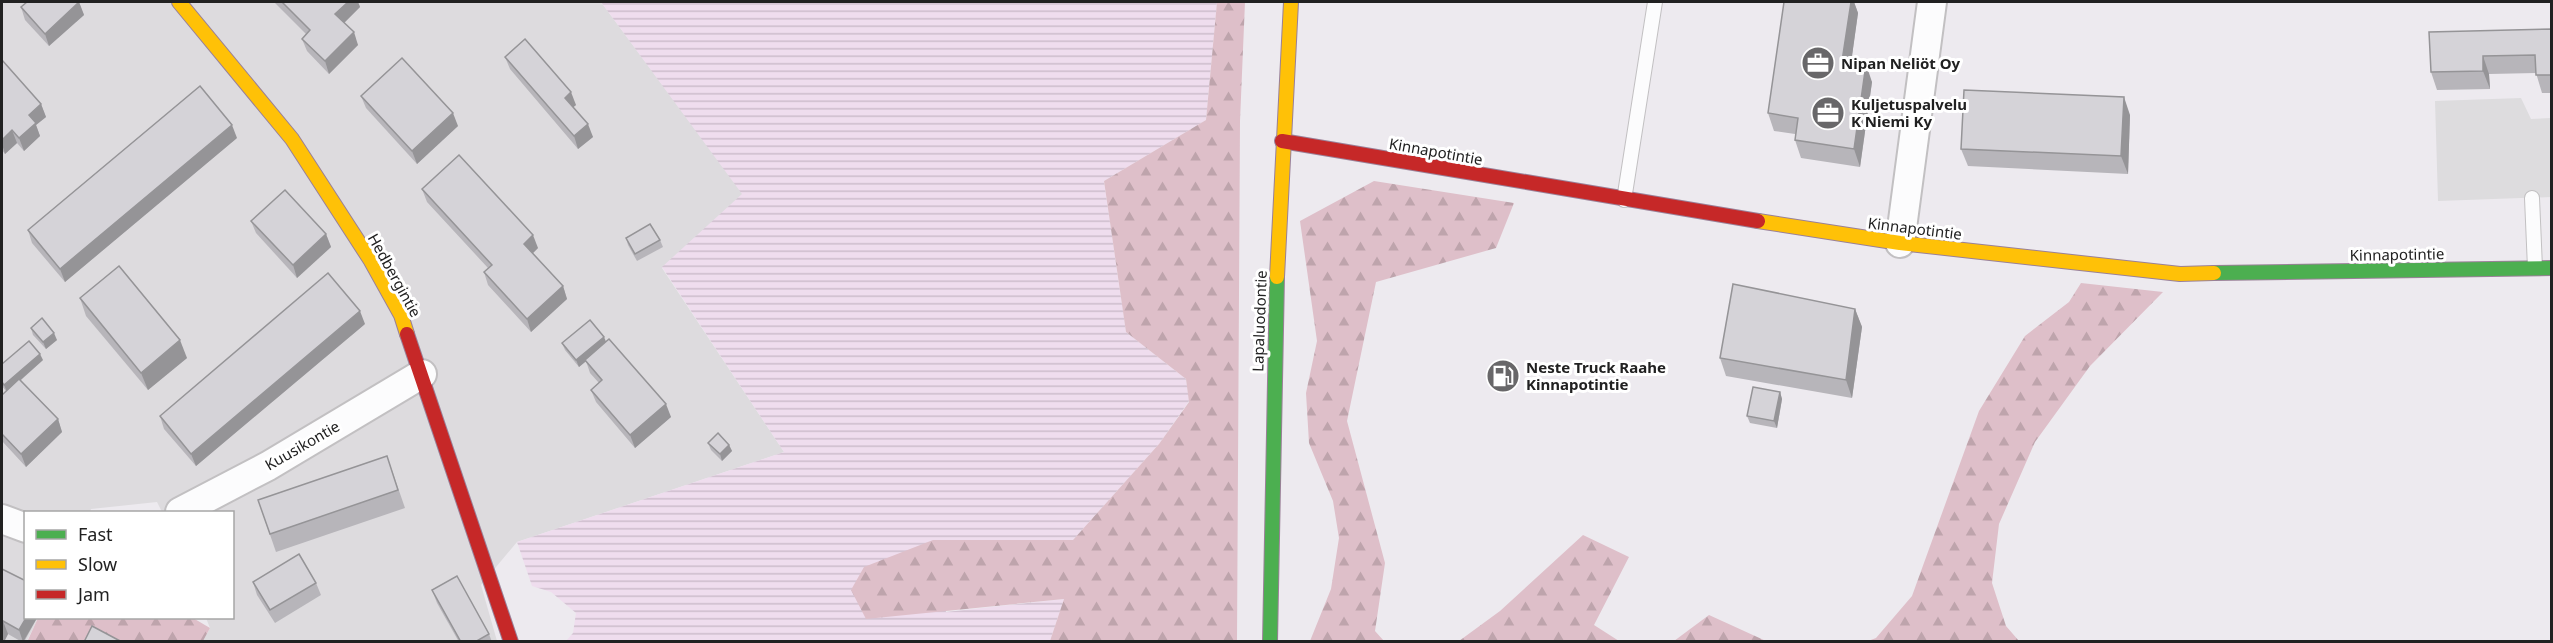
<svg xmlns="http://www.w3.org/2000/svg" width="2553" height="643" font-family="'Noto Sans',sans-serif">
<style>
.residential{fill:#dddbde}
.farmland{fill:url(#farmland-rules)}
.forest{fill:url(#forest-firs)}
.parking{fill:#dddcde}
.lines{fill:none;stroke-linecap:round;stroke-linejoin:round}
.lane-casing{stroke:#c2c0c2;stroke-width:16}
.street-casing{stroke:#c2c0c2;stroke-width:32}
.fast-casing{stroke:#9a8098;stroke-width:16}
.slow-casing{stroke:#9a8098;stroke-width:16}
.jam-casing{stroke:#9a8098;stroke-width:16}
.lane{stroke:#fcfcfd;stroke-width:14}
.street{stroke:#fcfcfd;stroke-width:28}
.fast{stroke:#4caf50;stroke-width:14}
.slow{stroke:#ffc107;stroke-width:14}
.jam{stroke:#c62828;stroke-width:14}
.wall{fill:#b7b5ba}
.shaded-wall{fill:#959497}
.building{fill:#d5d3d8;stroke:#959497;stroke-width:1.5}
.labels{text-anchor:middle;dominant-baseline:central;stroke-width:6;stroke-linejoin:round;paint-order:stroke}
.poi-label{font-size:15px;font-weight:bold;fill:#212121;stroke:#fff;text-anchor:start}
.street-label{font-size:15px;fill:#212121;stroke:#fff}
</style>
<defs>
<pattern id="farmland-rules" width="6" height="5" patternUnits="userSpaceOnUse" patternTransform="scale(1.5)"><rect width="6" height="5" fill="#efddee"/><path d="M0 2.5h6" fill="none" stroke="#cdbdcc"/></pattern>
<pattern id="forest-firs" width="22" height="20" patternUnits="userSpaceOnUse" patternTransform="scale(1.5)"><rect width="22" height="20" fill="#debfc9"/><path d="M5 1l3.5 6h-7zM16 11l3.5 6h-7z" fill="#bea4ac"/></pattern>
</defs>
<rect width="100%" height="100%" fill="#edeaef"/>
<path class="residential" d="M2,2h599l142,192 -81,74 122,184 -267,90 -36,43 16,56h-294l7,-13 -4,-10h26v-106h-70l-5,-10 -66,7 -1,3h-64v106h12l-11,23h-25z"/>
<path class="farmland" d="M601,2h616l-11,118 -102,61 22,151 60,47 3,22 -30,43 -86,96h-140l13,72 118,-13 -14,42h-484l7,-8 3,-20 -25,-21 -19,-6 -15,-44 267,-90 -122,-185 80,-73z"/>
<g class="forest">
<path d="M1217,2h28l-5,119 -3,520h-187l14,-42 -198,20 -15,-29 13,-23 69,-27h140l86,-96 30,-42 -3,-23 -60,-47 -22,-151 102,-61z"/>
<path d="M1374,181l140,22 -18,45 -120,34 -29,139 38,142 -10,68 9,10h-74l21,-52 8,-51 -6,-37 -24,-58 -3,-50 11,-52 -17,-120z"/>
<path d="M2081,283l82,9 -73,74 -55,76 -36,82 -7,59 14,43 13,15h-151l8,-3 36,-42 67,-185 46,-75 44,-34z"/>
<path d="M1583,535l46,22 -35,68 25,16h-160l41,-30z"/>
<path d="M1709,615l57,26h-92z"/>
<path d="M38,618h155l17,10 -7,13 -176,1z"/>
</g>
<path class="parking" d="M2521,98l10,21 20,-1v79l-113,4 -3,-100z"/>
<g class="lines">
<g class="lane-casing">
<g id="lane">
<path d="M2532,198l3,70"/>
<path d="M1624,200l31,-198"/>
</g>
</g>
<g class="street-casing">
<g id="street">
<path d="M1900,243l32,-241"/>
<path d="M180,512l88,-46 154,-92"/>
<path d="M2,519l24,9"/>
</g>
</g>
<g class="fast-casing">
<g id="fast">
<path d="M2214,273l338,-5"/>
<path d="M1270,642l7,-365"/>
</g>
</g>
<g class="slow-casing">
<g id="slow">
<path d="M179,2l113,137 79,122 30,54 6,19"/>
<path d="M1758,221l142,22 280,31 34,-1"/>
<path d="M1277,277l14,-275"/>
</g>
</g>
<g class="jam-casing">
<g id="jam">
<path d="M1282,141l476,80"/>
<path d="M407,334l104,308"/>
</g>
</g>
<use href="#lane" class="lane"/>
<use href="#street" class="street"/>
<use href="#fast" class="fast"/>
<use href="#slow" class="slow"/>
<use href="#jam" class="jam"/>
</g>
<g class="wall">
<path d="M79,2l5,13 -35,31 -24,-26 -4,-13z"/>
<path d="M274,2h84l2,5 -16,16 14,22 -29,29 -22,-23 -5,-12 4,-5z"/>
<path d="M1784,2h70l4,11 -7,49 21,20 -12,85 -59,-9 -6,-18v-6l-21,-3 -6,-18z"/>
<path d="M2552,29v64h-10l-6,-20 -47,1 1,15 -53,1 -6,-18z"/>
<path d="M505,57l71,48 -3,2 20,30 -15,12 -68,-80z"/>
<path d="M2,60l39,44 5,13 -10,8 4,11 -16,15 -7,-8 -12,11 -3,-4z"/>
<path d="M361,96l97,30 -41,38 -51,-56z"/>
<path d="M2130,115l-2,59 -160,-8 -7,-17z"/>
<path d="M237,138l-172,144 -33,-39 -4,-13z"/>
<path d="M422,189l116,59 -5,5 30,33 4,13 -36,33 -43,-47 -4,-13 4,-4 -61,-66z"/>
<path d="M251,221l75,13 5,13 -34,31 -41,-45z"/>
<path d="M626,238l34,2 3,7 -26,14 -9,-16z"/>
<path d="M80,298l107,60 -39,32 -62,-74z"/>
<path d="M1855,309l7,18 -10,71 -126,-22 -6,-18z"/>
<path d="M365,324l-169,142 -32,-37 -4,-13z"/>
<path d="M31,328l26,12 -11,9 -13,-14z"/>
<path d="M606,342l65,75 -36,31 -39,-46 -5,-12 8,-7 -9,-10 -4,-12 -7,6 -14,-17 -3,-7z"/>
<path d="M43,360l-22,20 37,39 4,13 -36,35 -24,-26v-46l4,-4 -4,-5v-22z"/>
<path d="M1780,392l2,7 -5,29 -27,-5 -3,-7z"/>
<path d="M708,443l21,2 3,6 -10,10 -11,-11z"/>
<path d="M387,456l18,52 -129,44 -18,-52z"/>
<path d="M2,569l24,49h11l-13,24h-2l-14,-8 -4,8h-2z"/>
<path d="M253,582l63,1 5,12 -46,28 -18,-28z"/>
<path d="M432,590l57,44 3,8h-33l-22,-39z"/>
</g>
<g class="shaded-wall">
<path d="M79,2l5,13 -35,31 -4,-12z"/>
<path d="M348,2h10l2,5 -20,20 -5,-13z"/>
<path d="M1851,2h3l4,11 -9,65 -7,-17z"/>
<path d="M354,32l4,13 -29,29 -4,-13z"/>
<path d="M2483,56l6,18 1,15 -7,-18z"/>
<path d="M1866,64l6,18 -12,85 -6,-18z"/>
<path d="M571,92l5,13 -6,5 -5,-12z"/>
<path d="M2124,97l6,18 -2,59 -7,-18z"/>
<path d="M41,104l5,13 -10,8 4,11 -16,15 -5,-13 10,-23z"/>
<path d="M453,113l5,13 -41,38 -5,-13z"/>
<path d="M588,124l5,13 -15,12 -4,-13z"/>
<path d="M232,125l5,13 -172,144 -5,-13z"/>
<path d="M12,130l5,13 -12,11 -3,-10v-4z"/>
<path d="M326,234l5,13 -34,31 -4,-13z"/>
<path d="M533,235l5,13 -9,9 -5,-13z"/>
<path d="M563,286l4,13 -36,33 -4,-13z"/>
<path d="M1855,309l7,18 -10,71 -6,-18z"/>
<path d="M360,311l5,13 -169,142 -5,-12z"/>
<path d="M54,333l3,7 -11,9 -3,-7z"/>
<path d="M604,337l3,7 -28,23 -3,-7z"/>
<path d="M180,340l7,18 -39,32 -7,-17z"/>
<path d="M40,354l3,6 -36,32 -3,-7z"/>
<path d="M1780,392l2,7 -5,29 -3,-7z"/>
<path d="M666,404l5,13 -36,31 -5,-13z"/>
<path d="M58,419l4,13 -36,35 -5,-13z"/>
<path d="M729,445l3,6 -10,10 -2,-7z"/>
<path d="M26,618h11l-14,24 -4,-12z"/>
<path d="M3,621l5,13 -4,8h-2v-17z"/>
</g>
<g class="building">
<path d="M27,2h52l-34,32 -24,-27z"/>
<path d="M282,2h66l-13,12 19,18 -29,29 -23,-22 8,-9z"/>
<path d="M1784,2h67l-9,59 24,3 -12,85 -59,-9 3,-22 -30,-5z"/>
<path d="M2552,29v46h-16l-1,-20 -52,1v15l-52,1 -2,-40z"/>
<path d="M525,39l46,53 -6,6 23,26 -14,12 -69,-79z"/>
<path d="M402,58l51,55 -41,38 -51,-55z"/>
<path d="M2,60l39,44 -12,11 7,8 -17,15 -7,-8 -10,10z"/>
<path d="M200,86l32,39 -172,144 -32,-39z"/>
<path d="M1964,90l160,7 -3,59 -160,-7z"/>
<path d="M459,155l74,80 -9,9 39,42 -36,33 -43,-47 8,-7 -70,-76z"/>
<path d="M285,190l41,44 -33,31 -42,-44z"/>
<path d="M650,224l10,16 -25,14 -9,-16z"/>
<path d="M119,266l61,74 -39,33 -61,-75z"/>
<path d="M328,273l32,38 -169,143 -31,-38z"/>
<path d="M1733,284l122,25 -9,71 -126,-22z"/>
<path d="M42,318l12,15 -11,9 -12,-14z"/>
<path d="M590,320l14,17 -28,23 -14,-17z"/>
<path d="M609,339l57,65 -36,31 -39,-45 11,-10 -17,-20z"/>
<path d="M29,341l11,13 -36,31 -2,-3v-18z"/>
<path d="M19,379l39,40 -37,35 -19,-20v-39z"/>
<path d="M1753,387l27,5 -6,29 -27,-5z"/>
<path d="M718,433l11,12 -9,9 -12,-11z"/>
<path d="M387,456l11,34 -128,44 -12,-34z"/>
<path d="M299,554l17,29 -46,27 -17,-28z"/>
<path d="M2,569l24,12v37l-7,12 -16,-9 -1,4z"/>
<path d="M457,576l32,58 -14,8h-14l-29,-52z"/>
<path d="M92,626l30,16h-38z"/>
</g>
<defs>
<g id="office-disc" transform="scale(1.725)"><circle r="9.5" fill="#686769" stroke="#fff"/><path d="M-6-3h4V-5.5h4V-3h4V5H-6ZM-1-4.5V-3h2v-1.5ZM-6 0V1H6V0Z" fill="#fff"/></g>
<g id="fuel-disc" transform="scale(1.725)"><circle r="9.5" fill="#686769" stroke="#fff"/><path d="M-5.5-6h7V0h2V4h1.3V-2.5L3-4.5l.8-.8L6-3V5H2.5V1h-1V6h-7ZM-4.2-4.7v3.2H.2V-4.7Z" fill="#fff"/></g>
</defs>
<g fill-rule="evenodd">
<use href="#office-disc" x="1818" y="63"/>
<use href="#office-disc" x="1828" y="113"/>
<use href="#fuel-disc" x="1503" y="376"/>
</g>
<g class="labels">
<g class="poi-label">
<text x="1841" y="63">Nipan Neliöt Oy</text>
<text x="1851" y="104">Kuljetuspalvelu<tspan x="1851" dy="17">K Niemi Ky</tspan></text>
<text x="1526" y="367">Neste Truck Raahe<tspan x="1526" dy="17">Kinnapotintie</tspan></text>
</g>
<g class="street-label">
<text transform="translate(1436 151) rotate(10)">Kinnapotintie</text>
<text transform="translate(1915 228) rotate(7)">Kinnapotintie</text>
<text transform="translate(2397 254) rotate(-1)">Kinnapotintie</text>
<text transform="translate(395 275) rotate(61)">Hedbergintie</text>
<text transform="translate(1259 321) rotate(-88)">Lapaluodontie</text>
<text transform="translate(302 445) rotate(-30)">Kuusikontie</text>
</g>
</g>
<rect width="2553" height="643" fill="none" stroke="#212121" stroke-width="6"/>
<rect x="24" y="511" width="210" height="108" fill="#ffffff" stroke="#a6a6a6" stroke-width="1.5"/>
<rect x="36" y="530" width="30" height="9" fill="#4caf50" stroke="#a6a6a6" stroke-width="1.5"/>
<text x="78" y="541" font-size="18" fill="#212121">Fast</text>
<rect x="36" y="560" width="30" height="9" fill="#ffc107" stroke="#a6a6a6" stroke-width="1.5"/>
<text x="78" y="571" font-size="18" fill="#212121">Slow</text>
<rect x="36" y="590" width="30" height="9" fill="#c62828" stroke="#a6a6a6" stroke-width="1.5"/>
<text x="78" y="601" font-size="18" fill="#212121">Jam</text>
</svg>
